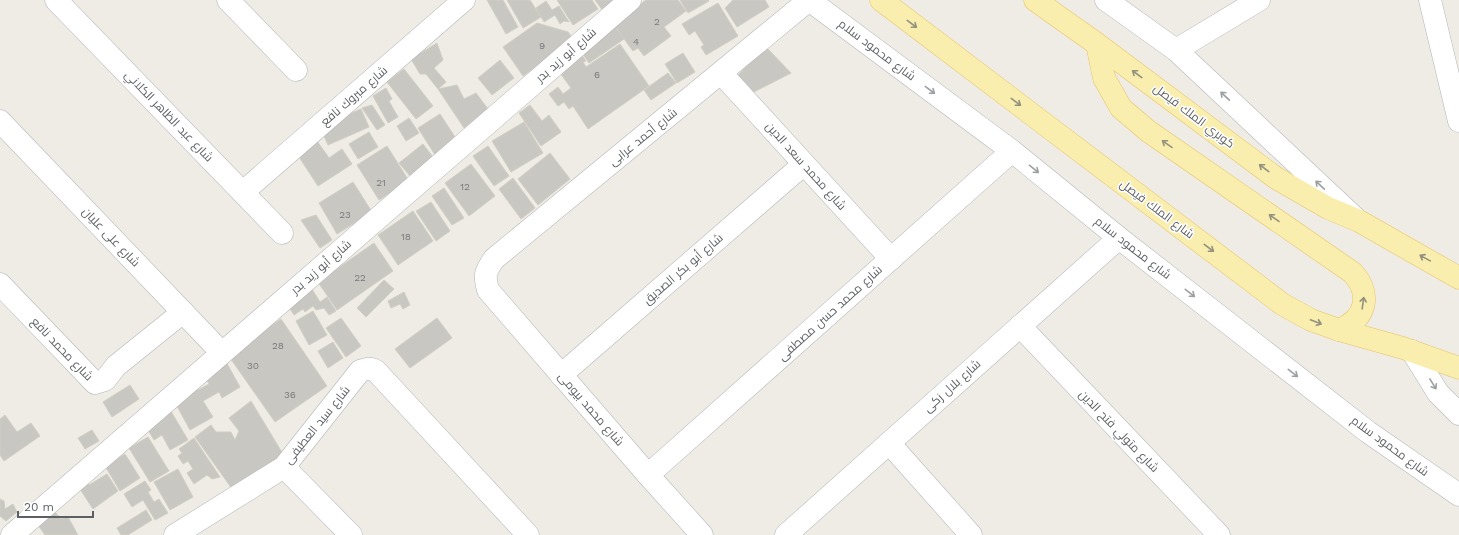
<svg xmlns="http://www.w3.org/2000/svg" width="1459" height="535" font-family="'Work Sans',Cairo,sans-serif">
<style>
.building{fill:#c9c7c2;stroke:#d2cec3}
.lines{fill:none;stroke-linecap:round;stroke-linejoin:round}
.minor-casing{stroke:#b2b5b9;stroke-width:23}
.major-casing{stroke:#e8c364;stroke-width:23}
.minor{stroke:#fff;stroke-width:22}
.major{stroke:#f9eeae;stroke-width:22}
.oneway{stroke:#93927e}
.oneway2{stroke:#9da0a2}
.labels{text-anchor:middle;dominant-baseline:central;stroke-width:3;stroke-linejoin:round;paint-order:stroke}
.number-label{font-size:10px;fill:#777a7c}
.street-label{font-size:12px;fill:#5c6064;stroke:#fff}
</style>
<rect width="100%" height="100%" fill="#eeece5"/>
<g class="building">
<path d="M487,0h16l15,27 -12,7z"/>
<path d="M507,0h23l11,17 -18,11z"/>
<path d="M557,0h35l6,9 -25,16z"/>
<path d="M595,0h23l-15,11z"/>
<path d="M646,0h32l8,11 -22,16 7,9 -27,20 -6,-8 -5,3 -20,-27z"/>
<path d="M680,0h28l1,1 -21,12z"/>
<path d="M733,0h32l4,7 -32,20 -12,-19z"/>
<path d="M546,1l6,9 7,-4 10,16 -5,-1 -4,3 -5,-9 -11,7 -8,-14z"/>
<path d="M718,3l20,33 -32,19 -5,-8 3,-2 -9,-14 -6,4 -7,-11z"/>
<path d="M537,23l31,9 6,8 -51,36 -20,-29z"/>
<path d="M613,24l11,15 -35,24 -12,-17z"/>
<path d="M437,43l6,17 -9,8 12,14 -8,7 -12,-15h-6l-9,-15z"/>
<path d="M620,44l29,42 -61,43 -15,-23 -4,3 -5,-7 -6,4 -9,-12 9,-7 5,7 8,-6 -13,-18 23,-16 5,7 -3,1 3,5z"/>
<path d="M766,47l25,26 -37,19 -16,-17z"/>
<path d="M683,53l12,19 -18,11 -12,-19z"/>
<path d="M500,60l14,18 -22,17 -14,-17z"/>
<path d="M404,69l29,37 -17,13 -29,-37z"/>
<path d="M668,73l8,10 -25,17 -7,-10z"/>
<path d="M457,85l7,14 12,-6 12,16 -24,19 -26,-39z"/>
<path d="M386,88l6,11 -3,2 9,16 -10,6 -15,-27z"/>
<path d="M372,105l13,20 -8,5 -15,-22z"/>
<path d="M530,105l12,16 7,-6 12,17 -20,14 -22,-33z"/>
<path d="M361,109l8,18 -41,18 -8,-18z"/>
<path d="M440,114l19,29 -22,15 -19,-30z"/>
<path d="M409,118l10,15 -13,8 -9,-15z"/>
<path d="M524,122l19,31 -32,19 -19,-31z"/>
<path d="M369,132l9,15 -20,12 -9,-15z"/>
<path d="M317,141l12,17 13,-9 10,15 -34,22 -21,-32z"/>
<path d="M423,144l10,13 -23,19 -11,-13z"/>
<path d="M387,146l22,35 -30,19 -22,-35z"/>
<path d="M488,146l21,30 -15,10 -21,-30z"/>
<path d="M550,153l20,26 -32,26 -20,-26z"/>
<path d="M471,164l24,32 -26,20 -24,-33z"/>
<path d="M513,178l22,30 -14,11 -22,-30z"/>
<path d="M353,182l19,30 -35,22 -18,-31z"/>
<path d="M444,188l20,30 -12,7 -20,-29z"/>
<path d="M431,202l19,29 -14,10 -20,-30z"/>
<path d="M413,211l20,30 -35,24 -20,-30z"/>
<path d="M316,215l16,25 -12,8 -19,-28z"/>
<path d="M374,243l19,28 -56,39 -19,-28z"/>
<path d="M384,280l10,9 -28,28 -9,-9z"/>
<path d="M312,289l8,13 7,-5 9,14 -7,4 -5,-7 -8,2 -3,-4 -8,6 -2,-3 -9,6 -7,-11z"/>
<path d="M404,292l6,13 -7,4 -3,-5 -9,4 -3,-7z"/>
<path d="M313,311l14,24 -18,10 -13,-24z"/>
<path d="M341,318l20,28 -15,11 -20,-29z"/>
<path d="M437,318l15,20 -42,30 -15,-19z"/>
<path d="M281,319l46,67 -52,36 -47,-67z"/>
<path d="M333,342l10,16 -15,10 -10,-17z"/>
<path d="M225,360l15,27 -18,11 -3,-6 -16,9 10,16 -23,13 -18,-33 23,-13 3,6 11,-6 -6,-12z"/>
<path d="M130,385l9,14 -27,18 -9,-15z"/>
<path d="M251,401l35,58 -51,34 -40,-56 16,-12 5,7h15l4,8 4,-9 -10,-13z"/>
<path d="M169,408l19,32 -18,10 -8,-15 -8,5 -10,-17z"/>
<path d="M5,415l12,17 14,-9 9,13 -36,25 -4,-6v-36z"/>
<path d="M92,430l7,11 -14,8 -7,-11z"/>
<path d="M148,437l21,34 -19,11 -21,-34z"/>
<path d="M194,438l26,39 -8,2 -5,-4 -13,9 -7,-11 6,-4 -5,-8 -5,3 -5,-8 4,-3 -3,-4z"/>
<path d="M125,454l15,24 -20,13 -15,-25z"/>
<path d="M178,469l15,28 -23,13 -16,-28z"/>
<path d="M107,474l11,17 -25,18 -15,-23 8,-7 3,6z"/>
<path d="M145,481l6,9 -3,2 6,10 5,-3 9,14 -13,7 -12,-20 -11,7 -8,-13z"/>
<path d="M0,499l4,2 1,8 8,-5 4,8 -11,9 -6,-5z"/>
<path d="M146,510l6,10 -24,15h-7l-4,-7z"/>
<path d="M55,512l6,7 7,-2 10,18h-33l-7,-10z"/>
</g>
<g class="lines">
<g class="minor-casing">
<g id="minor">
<path d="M56,0l226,233"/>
<path d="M228,0l68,70"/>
<path d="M1106,0l70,50 180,169"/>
<path d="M1430,0l29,121"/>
<path d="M1176,50l83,-50"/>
<path d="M721,73l170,186"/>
<path d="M0,121l222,232"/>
<path d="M243,192l221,-192"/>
<path d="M0,284l95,99 10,-3 11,-14 67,-54"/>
<path d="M1020,326l199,209"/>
<path d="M1412,351l26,42 21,21"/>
<path d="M561,375l243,-211"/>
<path d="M889,443l82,92"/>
<path d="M284,467l67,68"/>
<path d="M648,475l364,-324"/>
<path d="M12,535l618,-535"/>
<path d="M175,535l109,-68 76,-96c6,-2 10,-4 16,0l152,164"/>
<path d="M702,535l-54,-60 -160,-185c-4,-15 -3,-18 6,-31l315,-259 203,151 107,87 249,194 91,63"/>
<path d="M786,535l333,-297"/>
</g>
</g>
<g class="major-casing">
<g id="major">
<path d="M881,0l401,304 29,16 28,10 64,18 56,20"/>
<path d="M1035,0l62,44 179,134 52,30 31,13 100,57"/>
<path d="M1097,44l7,34 17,30 27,23 205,142c19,22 13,46 -14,57"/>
</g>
</g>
<use href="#minor" class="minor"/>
<use href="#major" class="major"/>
</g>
<defs><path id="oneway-shaft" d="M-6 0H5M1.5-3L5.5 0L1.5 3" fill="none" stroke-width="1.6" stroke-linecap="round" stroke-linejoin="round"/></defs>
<g class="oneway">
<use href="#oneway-shaft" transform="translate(912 24) rotate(37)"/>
<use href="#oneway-shaft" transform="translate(1137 74) rotate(-143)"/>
<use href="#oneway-shaft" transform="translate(1016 102) rotate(37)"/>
<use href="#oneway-shaft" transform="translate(1167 144) rotate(-145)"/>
<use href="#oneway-shaft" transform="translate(1264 168) rotate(-143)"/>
<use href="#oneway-shaft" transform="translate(1274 218) rotate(-145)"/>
<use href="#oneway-shaft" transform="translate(1209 248) rotate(37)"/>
<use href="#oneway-shaft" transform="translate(1425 258) rotate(-151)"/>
<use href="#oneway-shaft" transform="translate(1363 303) rotate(-82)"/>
<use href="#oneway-shaft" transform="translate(1316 322) rotate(21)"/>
</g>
<g class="oneway2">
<use href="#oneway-shaft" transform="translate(930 90) rotate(37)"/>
<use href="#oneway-shaft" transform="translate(1225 96) rotate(-137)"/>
<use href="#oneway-shaft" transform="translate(1034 169) rotate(39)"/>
<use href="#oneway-shaft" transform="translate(1320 185) rotate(-137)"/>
<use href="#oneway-shaft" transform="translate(1190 293) rotate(38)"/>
<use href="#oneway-shaft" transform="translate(1293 373) rotate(38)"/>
<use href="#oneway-shaft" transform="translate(1433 384) rotate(58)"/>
</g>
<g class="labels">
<g class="number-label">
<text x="657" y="21">2</text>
<text x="636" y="41">4</text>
<text x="542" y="45">9</text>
<text x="597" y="74">6</text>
<text x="381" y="182">21</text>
<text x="465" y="186">12</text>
<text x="345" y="214">23</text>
<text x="406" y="236">18</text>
<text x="360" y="277">22</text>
<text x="278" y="345">28</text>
<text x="253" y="365">30</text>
<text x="290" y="394">36</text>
</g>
<g class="street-label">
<text transform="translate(877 50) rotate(37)">شارع محمود سلام</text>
<text transform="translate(566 55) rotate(-41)">شارع أبو زيد بدر</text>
<text transform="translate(354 96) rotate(-41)">شارع مبروك نافع</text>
<text transform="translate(169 116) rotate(46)">شارع عبد الظاهر الكلاني</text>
<text transform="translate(1194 116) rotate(37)">كوبري الملك فيصل</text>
<text transform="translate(643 137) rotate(-39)">شارع أحمد عرابى</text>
<text transform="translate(806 166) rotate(48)">شارع محمد سعد الدين</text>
<text transform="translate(1157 209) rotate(37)">شارع الملك فيصل</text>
<text transform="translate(111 237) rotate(46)">شارع على عليان</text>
<text transform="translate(1133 248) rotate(38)">شارع محمود سلام</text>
<text transform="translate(321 267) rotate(-41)">شارع أبو زيد بدر</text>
<text transform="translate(683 269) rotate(-41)">شارع أبو بكر الصديق</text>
<text transform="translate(830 313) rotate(-42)">شارع محمد حسن مصطفى</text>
<text transform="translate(62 349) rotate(46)">شارع محمد نافع</text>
<text transform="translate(952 386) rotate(-42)">شارع بلال زكى</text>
<text transform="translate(591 409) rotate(49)">شارع محمد بيومى</text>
<text transform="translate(317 425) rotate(-51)">شارع سيد العطيفى</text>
<text transform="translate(1119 431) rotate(46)">شارع متولي فتح الدين</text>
<text transform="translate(1390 446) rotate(36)">شارع محمود سلام</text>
</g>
</g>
<path d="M18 511v6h75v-6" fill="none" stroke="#5c6064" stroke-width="2"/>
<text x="24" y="511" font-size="12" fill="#5c6064" stroke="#ffffff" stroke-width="3" paint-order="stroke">20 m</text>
</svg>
